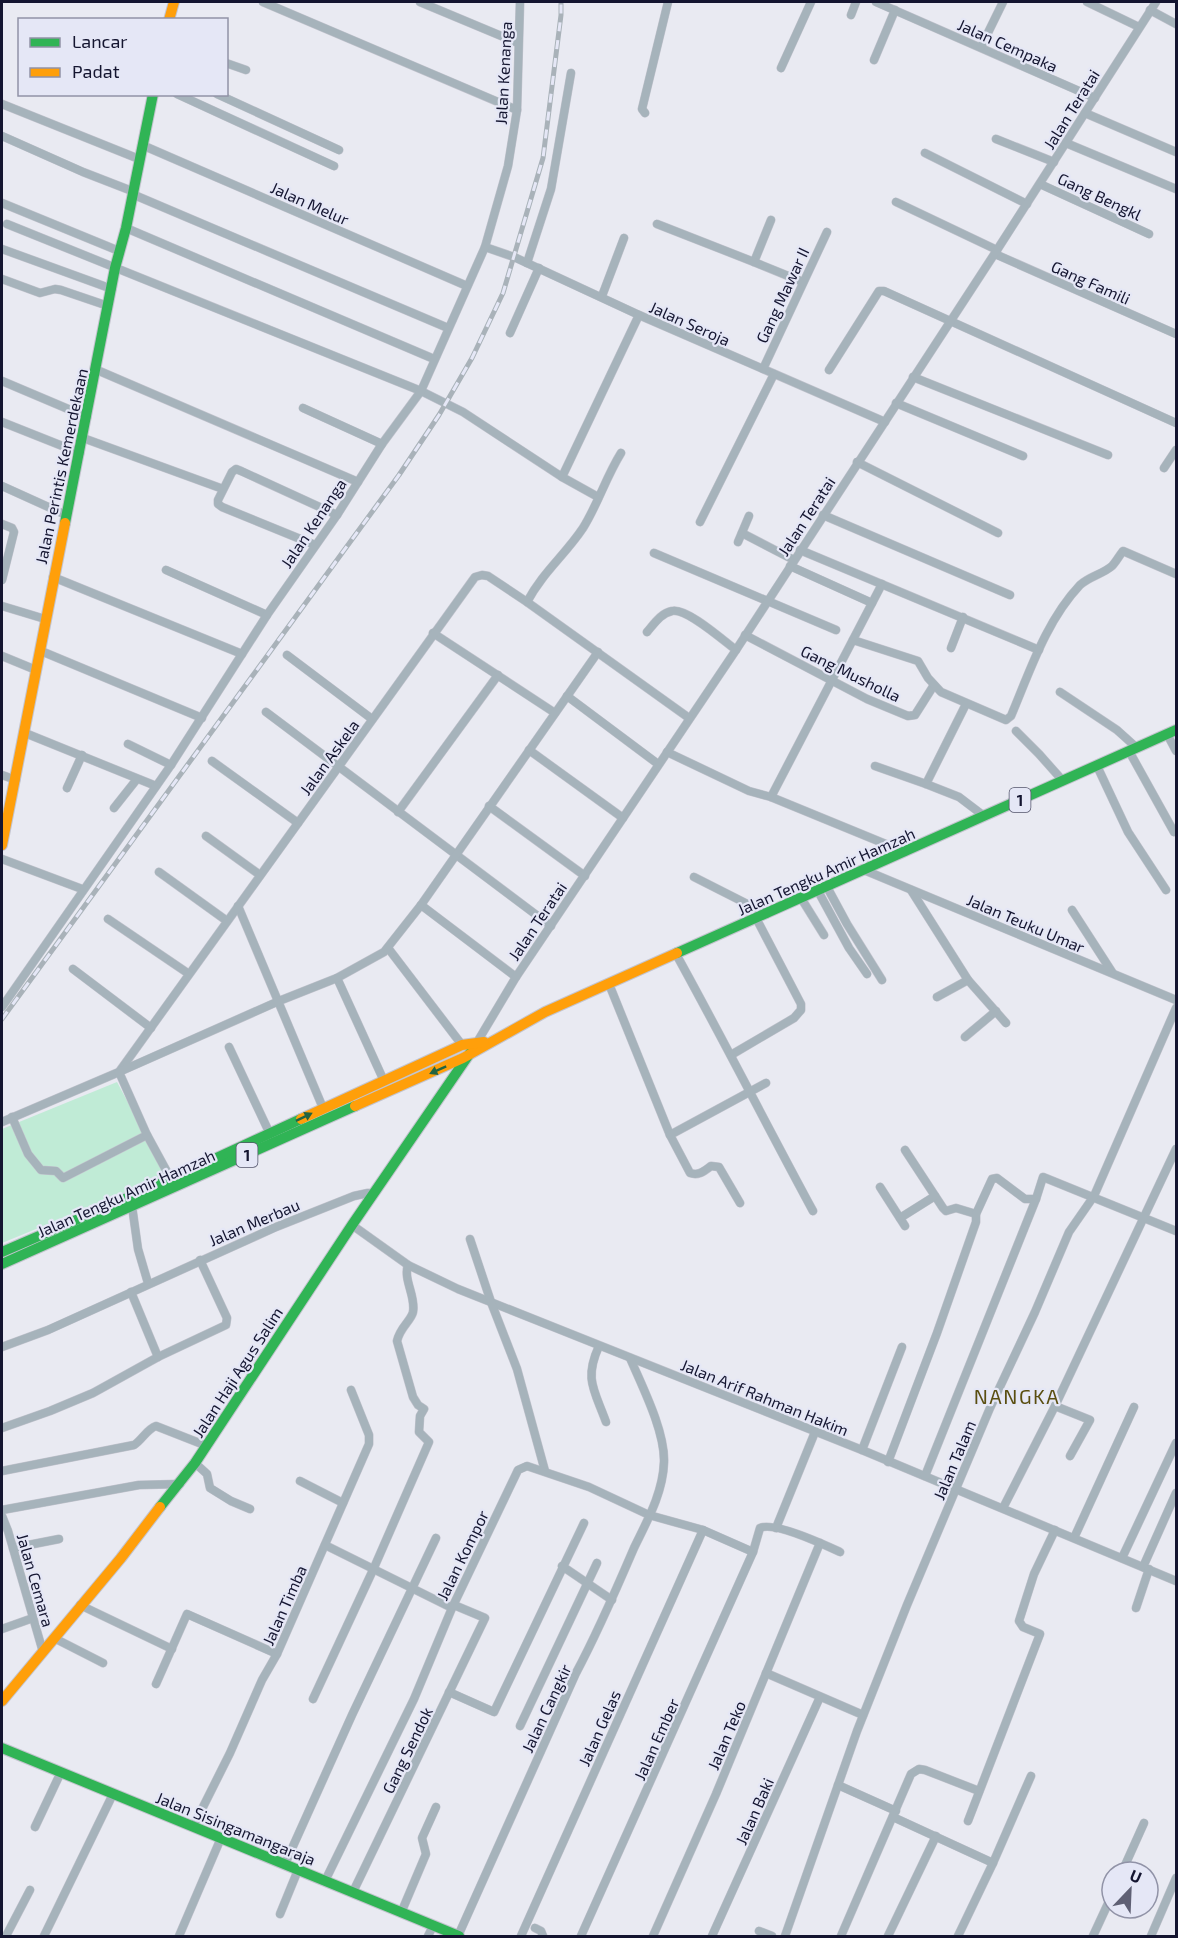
<svg xmlns="http://www.w3.org/2000/svg" width="1178" height="1938" font-family="'Exo 2',sans-serif">
<style>
.park{fill:#c0ebd6}
.lines{fill:none;stroke-linecap:round;stroke-linejoin:round}
.street-casing{stroke:#c3c4ce;stroke-width:9}
.fast-casing{stroke:#c3c4ce;stroke-width:12}
.slow-casing{stroke:#c3c4ce;stroke-width:12}
.street{stroke:#a6b3bb;stroke-width:8}
.fast{stroke:#30b455;stroke-width:10}
.slow{stroke:#ff9f0a;stroke-width:10}
.rail-casing{stroke:#a9b2b9;stroke-width:5}
.rail{stroke:#e5e7f6;stroke-width:3;stroke-dasharray:9;stroke-linecap:butt}
.oneway{fill:#226442}
.labels{text-anchor:middle;dominant-baseline:central;stroke-width:4.5;stroke-linejoin:round;paint-order:stroke}
.shield{fill:#e5e7f6;stroke:#53546b;stroke-width:1.5}
.shield-label{font-size:15px;font-weight:bold;fill:#141530}
.street-label{font-size:16px;fill:#141530;stroke:#e5e7f6}
.quarter-label{font-size:20px;letter-spacing:1.5px;fill:#5a4e10;stroke:#e5e7f6}
</style>
<rect width="100%" height="100%" fill="#e9eaf2"/>
<path class="park" d="M117,1082l50,93 -165,68v-114z"/>
<g class="lines">
<g class="street-casing">
<g id="street">
<path d="M263,2l254,108"/>
<path d="M420,2l98,41"/>
<path d="M876,2l219,96"/>
<path d="M1087,2l52,25"/>
<path d="M1150,10l26,14"/>
<path d="M851,15l5,-13"/>
<path d="M981,47l22,-45"/>
<path d="M874,60l21,-50"/>
<path d="M226,63l20,7"/>
<path d="M781,68l30,-66"/>
<path d="M177,94l157,72"/>
<path d="M217,94l122,56"/>
<path d="M2,104l137,55"/>
<path d="M645,113l-3,-4 26,-107"/>
<path d="M1085,113l91,39"/>
<path d="M2,136l81,36 49,19"/>
<path d="M996,139l58,23"/>
<path d="M1066,143l110,46"/>
<path d="M142,145l325,141"/>
<path d="M925,153l102,51"/>
<path d="M1040,184l109,50"/>
<path d="M132,194l316,134"/>
<path d="M896,202l101,48"/>
<path d="M2,203l117,48"/>
<path d="M7,224l414,167 42,21 99,65 36,20"/>
<path d="M657,224l97,38 17,-42"/>
<path d="M126,228l308,131"/>
<path d="M485,247l29,10 125,58 246,107"/>
<path d="M2,249l110,40"/>
<path d="M995,254l181,80"/>
<path d="M754,262l49,20"/>
<path d="M527,263l24,-74 20,-116"/>
<path d="M2,279l38,14 15,-4 6,1 47,16"/>
<path d="M602,296l22,-58"/>
<path d="M510,333l29,-65"/>
<path d="M763,369l64,-137"/>
<path d="M97,370l261,112"/>
<path d="M829,370l50,-79h5l292,132"/>
<path d="M913,377l195,78"/>
<path d="M2,381l85,36"/>
<path d="M896,403l127,53"/>
<path d="M303,408l79,36"/>
<path d="M2,422l78,31"/>
<path d="M83,438l140,51"/>
<path d="M857,462l141,71"/>
<path d="M1164,468l12,-18"/>
<path d="M562,477l77,-162"/>
<path d="M2,486l64,29"/>
<path d="M823,515l187,80"/>
<path d="M700,522l74,-148"/>
<path d="M2,524l10,4 2,4 -12,48"/>
<path d="M742,533l52,27"/>
<path d="M738,542l11,-26"/>
<path d="M315,545l-93,-38 -4,-3v-4l14,-28 4,-3 5,2 96,44"/>
<path d="M800,550l239,100"/>
<path d="M654,553l182,77"/>
<path d="M790,566l82,37"/>
<path d="M166,570l101,45"/>
<path d="M53,577l189,77"/>
<path d="M527,602c16,-30 38,-47 56,-74 15,-24 23,-51 38,-75"/>
<path d="M2,606l43,13"/>
<path d="M647,632c7,-8 14,-19 25,-21 14,-4 52,30 64,39"/>
<path d="M433,633l122,80"/>
<path d="M745,635l122,64 41,17 7,-1 19,-30"/>
<path d="M853,640l65,21 10,17 13,14 65,28 5,-4c19,-45 35,-95 69,-131 10,-9 23,-11 32,-19 4,-4 7,-10 11,-15l53,23"/>
<path d="M951,648l12,-31"/>
<path d="M41,651l161,67"/>
<path d="M287,655l85,64"/>
<path d="M2,656l34,14"/>
<path d="M1060,692l57,38 20,18"/>
<path d="M567,696l91,68"/>
<path d="M966,704l-40,80 33,13 25,19"/>
<path d="M266,712l285,214"/>
<path d="M1016,731l23,23 24,27"/>
<path d="M25,733l131,53"/>
<path d="M1167,734l9,17"/>
<path d="M128,744l43,21"/>
<path d="M529,750l94,68"/>
<path d="M1129,751l45,81"/>
<path d="M667,752l82,39 22,6 134,55"/>
<path d="M212,761l86,62"/>
<path d="M875,766l51,18"/>
<path d="M1097,766l31,66 38,58"/>
<path d="M2,775l14,5"/>
<path d="M67,788l15,-33"/>
<path d="M771,797l111,-213"/>
<path d="M489,806l96,70"/>
<path d="M114,808l23,-29"/>
<path d="M398,812l100,-137"/>
<path d="M206,836l54,39"/>
<path d="M2,859l80,30"/>
<path d="M864,870l312,130"/>
<path d="M159,872l68,49"/>
<path d="M694,877l73,37"/>
<path d="M827,887l20,37 35,56"/>
<path d="M911,890l57,90 38,43"/>
<path d="M818,891l31,57 18,26"/>
<path d="M801,898l23,37"/>
<path d="M421,905l95,72"/>
<path d="M238,906l85,202"/>
<path d="M1072,910l40,62"/>
<path d="M108,919l81,55"/>
<path d="M388,948l74,97"/>
<path d="M676,954c47,85 91,172 137,257"/>
<path d="M73,969l78,59"/>
<path d="M337,978l47,103"/>
<path d="M609,984l61,151 20,38c9,3 14,-2 21,-7l8,1 21,36"/>
<path d="M937,997l31,-17"/>
<path d="M2,1007l169,-242 96,-150 70,-100 45,-71 39,-53 64,-144 23,-81 9,-56 3,-108"/>
<path d="M965,1037l31,-26"/>
<path d="M476,1044l40,-67 220,-327 261,-400 159,-248"/>
<path d="M229,1047l41,87"/>
<path d="M731,1055l63,-37 7,-8v-6l-45,-86"/>
<path d="M12,1117l16,37 13,16 15,1 7,7 84,-43"/>
<path d="M2,1122l117,-50 356,-495 7,-2 6,1 39,26 162,116"/>
<path d="M670,1135l96,-52"/>
<path d="M905,1150l38,58 3,3 10,-3 20,6"/>
<path d="M172,1181l-25,-46 -28,-63 160,-71 58,-23 47,-26 37,-47 177,-253"/>
<path d="M880,1187l25,39"/>
<path d="M132,1206l6,43 10,34"/>
<path d="M900,1218l35,-22"/>
<path d="M352,1225l56,40 50,24 404,161 314,131"/>
<path d="M470,1239l21,63 26,67 28,102"/>
<path d="M131,1292l27,65"/>
<path d="M599,1346c-15,33 -5,43 7,76"/>
<path d="M2,1347l46,-17 228,-103 78,-31 14,-3 5,1"/>
<path d="M1055,1406l35,14 -20,36"/>
<path d="M2,1428l48,-17 43,-18 65,-36 68,-32 1,-7 -27,-58"/>
<path d="M862,1450l40,-103"/>
<path d="M888,1462l49,-129 39,-111v-8l16,-35 5,-1 28,21h11l7,-22 133,54"/>
<path d="M195,1463l12,11 3,14 21,13 19,8"/>
<path d="M2,1471l132,-26c8,-5 13,-16 22,-19l51,20"/>
<path d="M925,1476l111,-277"/>
<path d="M300,1481l43,22"/>
<path d="M1003,1508l52,-102 121,-257"/>
<path d="M2,1510l137,-25 41,-1"/>
<path d="M2,1516l6,15 35,121"/>
<path d="M776,1528l39,-96"/>
<path d="M1074,1538l60,-131"/>
<path d="M325,1545l127,63"/>
<path d="M13,1548l46,-9"/>
<path d="M1122,1558l54,-115"/>
<path d="M562,1566l50,34"/>
<path d="M1143,1567l33,-74"/>
<path d="M80,1605l92,44"/>
<path d="M1136,1608l13,-39"/>
<path d="M2,1629l31,-11"/>
<path d="M54,1638l49,25"/>
<path d="M766,1673l97,42"/>
<path d="M156,1684l31,-70 90,40"/>
<path d="M449,1692l45,20 90,-189"/>
<path d="M313,1699l60,-129 56,-128 -10,-10 1,-16 4,-7 -6,-4 -5,-8 -16,-56c3,-14 14,-20 16,-29 3,-16 -10,-32 -5,-47"/>
<path d="M520,1726l77,-163"/>
<path d="M838,1785l58,26"/>
<path d="M893,1817l100,46"/>
<path d="M968,1821l72,-187 -17,-7 -4,-6 15,-47 21,-44"/>
<path d="M35,1827l26,-55"/>
<path d="M193,1827l37,-74 32,-73 15,-26 92,-210v-9l-18,-45"/>
<path d="M285,1864l67,-149 84,-177"/>
<path d="M1122,1872l22,-49"/>
<path d="M325,1881l89,-182 38,-91 66,-138 9,-4 62,21 60,28 54,15 50,22"/>
<path d="M353,1892l132,-274 -31,-13"/>
<path d="M401,1913l25,-59 -4,-16 14,-31"/>
<path d="M280,1914l18,-44"/>
<path d="M535,1928l6,3 2,5"/>
<path d="M759,1931l13,5"/>
<path d="M6,1936l24,-46"/>
<path d="M44,1936l69,-142"/>
<path d="M179,1936l42,-98"/>
<path d="M428,1936l5,-10"/>
<path d="M458,1936l118,-263c22,-41 40,-83 58,-125 13,-27 29,-55 30,-86 1,-31 -22,-76 -34,-104"/>
<path d="M521,1936l182,-406"/>
<path d="M581,1936l172,-384 7,-24c14,-7 65,17 80,24"/>
<path d="M653,1936l63,-142 104,-251"/>
<path d="M712,1936l108,-239"/>
<path d="M785,1936l72,-205 50,-126 83,-197 45,-96 34,-80 25,-36 82,-188"/>
<path d="M841,1936l70,-162 8,-5 6,1 54,21"/>
<path d="M888,1936l48,-100"/>
<path d="M958,1936l35,-73 38,-87"/>
<path d="M1093,1936l19,-41"/>
<path d="M1151,1936l25,-58"/>
</g>
</g>
<g class="fast-casing">
<g id="fast">
<path d="M65,523l50,-255 11,-40 27,-134"/>
<path d="M677,953l499,-223"/>
<path d="M2,1252l169,-73 130,-60"/>
<path d="M2,1264l353,-158"/>
<path d="M160,1507l35,-44 157,-238 118,-172"/>
<path d="M2,1748l457,188"/>
</g>
</g>
<g class="slow-casing">
<g id="slow">
<path d="M169,20l5,-18"/>
<path d="M2,845l63,-322"/>
<path d="M355,1106l108,-48 82,-46 132,-59"/>
<path d="M301,1119l161,-74 22,-3"/>
<path d="M2,1701l119,-143 39,-51"/>
</g>
</g>
<use href="#street" class="street"/>
<use href="#fast" class="fast"/>
<use href="#slow" class="slow"/>
<g class="rail-casing">
<path id="rail" d="M2,1019l397,-544 40,-60 33,-57 31,-65 40,-135 18,-143v-13"/>
</g>
<use href="#rail" class="rail"/>
</g>
<defs><path id="oneway-solid" d="M-6-.8H1V-3.2L6.5 0L1 3.2V.8H-6Z" transform="scale(1.5)"/></defs>
<g class="oneway">
<use href="#oneway-solid" transform="translate(438 1070) rotate(156)"/>
<use href="#oneway-solid" transform="translate(304 1117) rotate(-26)"/>
</g>
<g class="labels">
<g class="shield">
<rect x="1009.5" y="788" width="21" height="24" rx="4.5"/>
<rect x="236.5" y="1143" width="21" height="24" rx="4.5"/>
</g>
<g class="shield-label">
<text x="1020" y="800">1</text>
<text x="247" y="1155">1</text>
</g>
<g class="street-label">
<text transform="translate(1008 45) rotate(24)">Jalan Cempaka</text>
<text transform="translate(503 73) rotate(-87)">Jalan Kenanga</text>
<text transform="translate(1071 109) rotate(-58)">Jalan Teratai</text>
<text transform="translate(1100 196) rotate(25)">Gang Bengkl</text>
<text transform="translate(310 203) rotate(24)">Jalan Melur</text>
<text transform="translate(1091 282) rotate(24)">Gang Famili</text>
<text transform="translate(782 295) rotate(-65)">Gang Mawar II</text>
<text transform="translate(690 323) rotate(24)">Jalan Seroja</text>
<text transform="translate(61 466) rotate(-78)">Jalan Perintis Kemerdekaan</text>
<text transform="translate(806 516) rotate(-57)">Jalan Teratai</text>
<text transform="translate(313 523) rotate(-56)">Jalan Kenanga</text>
<text transform="translate(851 673) rotate(26)">Gang Musholla</text>
<text transform="translate(329 757) rotate(-54)">Jalan Askela</text>
<text transform="translate(826 871) rotate(-24)">Jalan Tengku Amir Hamzah</text>
<text transform="translate(537 921) rotate(-56)">Jalan Teratai</text>
<text transform="translate(1026 923) rotate(23)">Jalan Teuku Umar</text>
<text transform="translate(126 1193) rotate(-24)">Jalan Tengku Amir Hamzah</text>
<text transform="translate(254 1222) rotate(-23)">Jalan Merbau</text>
<text transform="translate(237 1372) rotate(-57)">Jalan Haji Agus Salim</text>
<text transform="translate(765 1397) rotate(22)">Jalan Arif Rahman Hakim</text>
<text transform="translate(954 1460) rotate(-67)">Jalan Talam</text>
<text transform="translate(462 1555) rotate(-64)">Jalan Kompor</text>
<text transform="translate(36 1580) rotate(74)">Jalan Cemara</text>
<text transform="translate(284 1605) rotate(-66)">Jalan Timba</text>
<text transform="translate(546 1708) rotate(-65)">Jalan Cangkir</text>
<text transform="translate(599 1728) rotate(-66)">Jalan Gelas</text>
<text transform="translate(726 1735) rotate(-67)">Jalan Teko</text>
<text transform="translate(656 1739) rotate(-66)">Jalan Ember</text>
<text transform="translate(407 1750) rotate(-64)">Gang Sendok</text>
<text transform="translate(754 1811) rotate(-66)">Jalan Baki</text>
<text transform="translate(236 1828) rotate(22)">Jalan Sisingamangaraja</text>
</g>
<g class="quarter-label">
<text x="1017" y="1396">NANGKA</text>
</g>
</g>
<rect width="1178" height="1938" fill="none" stroke="#141530" stroke-width="6"/>
<rect x="18" y="18" width="210" height="78" fill="#e5e7f6" stroke="#9193a7" stroke-width="1.5"/>
<rect x="30" y="38" width="30" height="9" fill="#30b455" stroke="#9193a7" stroke-width="1.5"/>
<text x="72" y="48" font-size="18" fill="#141530">Lancar</text>
<rect x="30" y="68" width="30" height="9" fill="#ff9f0a" stroke="#9193a7" stroke-width="1.5"/>
<text x="72" y="78" font-size="18" fill="#141530">Padat</text>
<g transform="translate(1130 1890) rotate(23)"><circle r="28" fill="#e5e7f6" stroke="#9193a7" stroke-width="1.5"/>
<path d="M0-4.5L10 22L0 15L-10 22Z" fill="#5f6074"/>
<text y="-9" font-size="16" font-weight="bold" text-anchor="middle" fill="#141530">U</text>
</g>
</svg>
